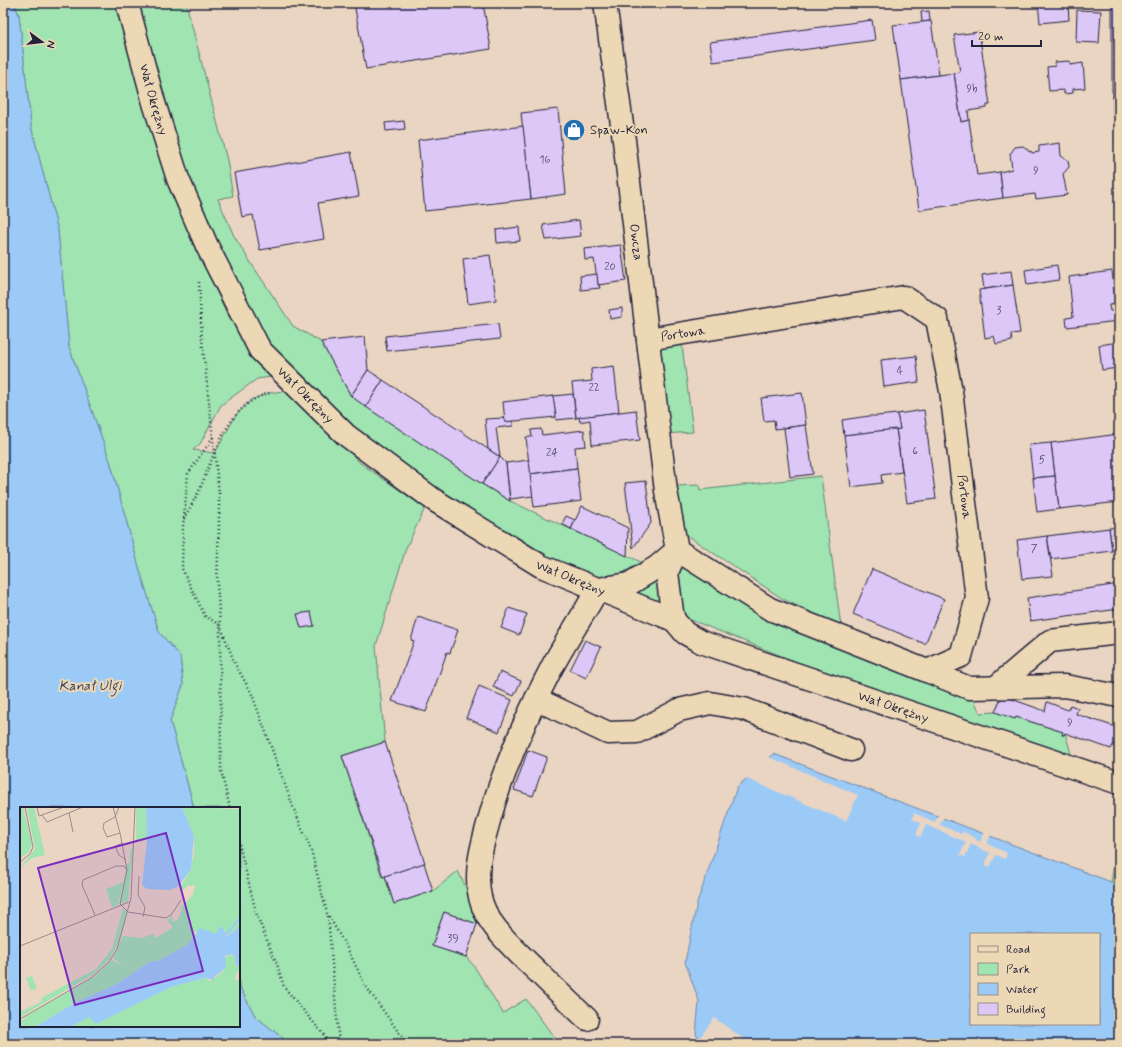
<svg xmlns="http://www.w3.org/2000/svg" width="1122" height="1047" font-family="Mynerve,sans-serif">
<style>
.green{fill:#9fe4b1;stroke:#608376}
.water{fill:#9ccaf7;stroke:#6b87ac;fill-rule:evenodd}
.pier{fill:#ead5c3}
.building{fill:#dcc7f7;stroke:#22223b}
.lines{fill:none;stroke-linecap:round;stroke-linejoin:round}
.minor-casing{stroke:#22223b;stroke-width:25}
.path{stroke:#22223b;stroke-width:2.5;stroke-dasharray:1 3;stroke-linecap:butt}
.minor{stroke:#edd8b6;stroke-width:22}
.labels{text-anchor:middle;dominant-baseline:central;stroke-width:4;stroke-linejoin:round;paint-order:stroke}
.number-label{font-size:11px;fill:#504b6a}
.street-label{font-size:13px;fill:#22223b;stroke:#edd8b6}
.poi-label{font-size:13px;fill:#22223b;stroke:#edd8b6;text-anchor:start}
.water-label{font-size:14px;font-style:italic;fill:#3a4461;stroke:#edd8b6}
.inset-river{fill:none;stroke:#9ccaf7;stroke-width:2}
.inset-road{fill:none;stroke:#9a8d8d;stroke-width:1}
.view{fill:#7b2cbf;fill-opacity:0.15;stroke:#7b2cbf;stroke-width:2}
.inset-edge{fill:none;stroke:#22223b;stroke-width:2}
</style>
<rect width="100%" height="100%" fill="#ead5c3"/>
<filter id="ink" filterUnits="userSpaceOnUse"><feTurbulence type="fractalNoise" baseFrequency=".025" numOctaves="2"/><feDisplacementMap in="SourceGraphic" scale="8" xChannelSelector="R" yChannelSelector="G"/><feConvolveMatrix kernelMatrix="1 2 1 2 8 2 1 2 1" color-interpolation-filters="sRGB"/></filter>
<g filter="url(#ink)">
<g class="green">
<path d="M14,3h105l63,210 44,99 45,65 -14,2 -36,26 -21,39 -7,6 22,3 21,-38 15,-15 17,-7 16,-2 13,5 62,66 66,46 -19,40 -30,98 9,96 -43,14 40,121 3,-1 9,28 39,-13 25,-20 17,36 2,17 -33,-12 -12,34 34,11 8,9 29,47 23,-14 33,45h-269l-35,-28 -16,-30v-178h-45l-24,-87 13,-36 -3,-29 -21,-24 -19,-61 -30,-110 -41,-114 -11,-116 -27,-105 -12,-111z"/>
<path d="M138,3h48l41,157 6,36 -15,3 16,37 19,30 40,60 28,16 30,54 131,88 28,17 131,61 -37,22 -63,-18 -189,-132 -76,-81 -51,-82 -27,-59z"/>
<path d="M681,337l12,95 -28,2 -9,-94z"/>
<path d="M821,476l20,151 -58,-28 -106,-70 -3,-43 25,-1 1,5z"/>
<path d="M677,550l93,59 199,79 11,25 15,-1 21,5 47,15 -1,3h2l1,-2 9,31 -172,-60 -216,-86 -6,-9z"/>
<path d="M657,571l8,36 -30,-6v-11z"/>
<path d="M1119,836v48l-8,-2z"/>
</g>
<g class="water">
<path d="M3,3h11l5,12 12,111 27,105 11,116 41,114 30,110 19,61 21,24 3,29 -13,36 24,87h-173v218h218v-40l16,30 35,28h-287z"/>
<path d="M774,754l337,128 8,2v160h-413l-10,-9 3,-34 -14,-39 12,-59 40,-116zM971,934h128v90h-128z"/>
</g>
<g class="pier">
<path d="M769,757l89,38 -12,26 -101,-43z"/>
<path d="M914,813l21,9 4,-8 5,2 -4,9 21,9 2,-2 13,6 -1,1 5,3 5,-10 6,2 -4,10 20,9 -2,6 -9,-4 -6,12 -5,-2 5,-12 -19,-9 -6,13 -5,-2 6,-13 -40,-17 -6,12 -4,-2 5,-12 -9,-4z"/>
<path d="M714,1018l37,26h-48l-5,-4z"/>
</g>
<g class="building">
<path d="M354,3h129l8,46 -125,20z"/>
<path d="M1038,3h30l1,17 -29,3z"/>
<path d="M1112,3h7v113h-6v-24h-1z"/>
<path d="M1077,10l24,1 -2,32 -23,-1z"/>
<path d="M929,11l1,10 -8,1 -1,-10z"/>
<path d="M872,20l3,20 -162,22 -3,-20z"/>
<path d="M931,21l8,54 -38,5 -8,-55z"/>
<path d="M979,32l11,73h-3v3l-19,3 1,9 -8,2 -7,-49 6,-1 -6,-37z"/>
<path d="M1070,61v4l13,-2 2,25 -12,1v4l-9,1v-4l-15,1 -2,-24 8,-1v-4z"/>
<path d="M954,73l7,49 8,-2 8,55 23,-3 3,26 -84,12 -18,-130z"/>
<path d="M558,109l8,85 -35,5 -10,-86z"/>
<path d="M404,121l1,8 -19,2 -1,-8z"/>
<path d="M523,126l8,73 -106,12 -7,-71z"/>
<path d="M1060,143l1,13 7,4 1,7 -6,7 4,21 -31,4 -1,-5 -32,4 -3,-26 12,-3 -2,-15 5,-7 8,-1 5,4 1,2 2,-1 1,2 7,-1v-6z"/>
<path d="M351,152l8,44 -41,7 6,36 -64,11 -7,-35 -11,2 -8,-44z"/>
<path d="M579,220l2,16 -35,4 -3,-15z"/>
<path d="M519,227l1,14 -23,2 -1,-13z"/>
<path d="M621,245l5,36 -28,4 -4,-26 -9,1 -1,-11z"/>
<path d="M490,255l6,45 -28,4 -5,-45z"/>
<path d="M1057,265l2,15 -32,5 -2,-15z"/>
<path d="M1011,271l2,14 -29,4 -2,-14z"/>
<path d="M1112,271l4,33 -7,1 1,6 6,-1 2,11 -51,6 -1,-9 7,-1 -4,-40z"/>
<path d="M597,274l1,11h1l1,3 -19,2 -1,-14z"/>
<path d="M1013,285l7,48 -9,1 1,7 -16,3 -2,-8 -9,2 -6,-48z"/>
<path d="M622,308v9l-12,2 -1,-9z"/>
<path d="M498,324l2,15 -113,12 -2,-15z"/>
<path d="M365,337l3,33 -17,26 -30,-54z"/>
<path d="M1119,342v26l-17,2 -3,-25z"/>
<path d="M916,356l3,26 -35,5 -3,-27z"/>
<path d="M614,366l5,46 -43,6 -4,-35 20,-2 -1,-12z"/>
<path d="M368,370l15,10 -17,27 -15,-11z"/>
<path d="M383,380l117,77 -18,27 -116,-77z"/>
<path d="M802,393l4,32 -31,4 -1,-9 -10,1 -3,-23z"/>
<path d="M573,394l3,24 -20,2 -3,-24z"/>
<path d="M553,396l3,21 -51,5 -2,-20z"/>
<path d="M636,410l4,30 -48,5 -2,-25 -10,2 -1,-5z"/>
<path d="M924,410l12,89 -29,4 -11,-74h4l-3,-15z"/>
<path d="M897,414l3,15 -56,6 -2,-15 27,-4h8z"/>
<path d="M504,418l1,4 8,-1v5l-17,2 4,29 -12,-8 -3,-30z"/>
<path d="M806,425l7,49 -23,3 -6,-49z"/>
<path d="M541,429l1,6 42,-5 2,16 -11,1 2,21 -47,6 -4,-37h6l-1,-7z"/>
<path d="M896,429l6,43 -21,3 1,8 -31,4 -7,-52z"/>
<path d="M1119,434v68l-60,7 -8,-66z"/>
<path d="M1051,443l4,33 -22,2 -4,-33z"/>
<path d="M500,457l6,6 4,38 -28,-17z"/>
<path d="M529,460l4,36 -23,3 -4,-36z"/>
<path d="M577,468l4,33 -47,6 -4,-33z"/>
<path d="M1055,476l4,33 -22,3 -4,-34z"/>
<path d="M646,481l5,42 -18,25 -8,-65z"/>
<path d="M582,506l46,22 -1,28 -56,-27z"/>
<path d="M566,516l9,4 -4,9 -9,-5z"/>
<path d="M1119,527v23l-7,1 -3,-23z"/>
<path d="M1109,528l3,23 -61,8 -4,-23z"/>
<path d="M1047,536l6,40 -31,3 -5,-39z"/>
<path d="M872,569l72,30 -19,45 -72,-30z"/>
<path d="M1119,584v25l-89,12 -3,-23z"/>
<path d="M509,608l18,6 -8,21 -18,-7z"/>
<path d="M311,612l3,14 -13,2 -4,-14z"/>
<path d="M418,617l40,13 -8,23 -3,-1 -21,60 -34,-11 22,-60 -3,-1z"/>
<path d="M585,640l16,7 -15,31 -16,-8z"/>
<path d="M500,672l21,9 -7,15 -21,-9z"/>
<path d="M479,686l33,14 -13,32 -33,-14z"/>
<path d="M1006,697l39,14 2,-9 21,8 2,-5 8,3 -2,6 43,14v19l-6,-2 -2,4 -46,-16 -1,2h-2l1,-3 -47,-15 -1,2 -20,-7 5,-12z"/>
<path d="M385,742l40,121 -42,14 -41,-121z"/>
<path d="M528,750l19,7 -14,39 -19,-6z"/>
<path d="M424,863l9,28 -39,13 -9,-28z"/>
<path d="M444,912l33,12 -11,33 -34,-11z"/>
</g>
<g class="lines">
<g class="minor-casing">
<g id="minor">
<path id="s1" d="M127,3l27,100 24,76 29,67 53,104 86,85 88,65 107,66 133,54"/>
<path id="s2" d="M605,3l18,129 43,359 11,59 -10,22 5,40 2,8 11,13 16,9 418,141"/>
<path d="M927,671l42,17 96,-2 54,10"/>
<path d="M996,687l54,-46 69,-8"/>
<path d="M536,699l72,34 29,-1 42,-22 31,-7 34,6 107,41"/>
<path d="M587,1019c-17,-16 -34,-32 -50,-48 -18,-17 -48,-44 -55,-67 -9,-27 -1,-55 6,-80 15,-55 38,-107 64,-157 14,-26 31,-52 46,-78l31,-5 28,-17 20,-17 93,59 157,62 34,-15 16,-58 -26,-207 -14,-72 -33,-22 -256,42"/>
</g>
</g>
<g class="path">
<path d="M199,282l3,57 17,154v34l-2,56 3,42 15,39 16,28 44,120 16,38 16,63 20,35 18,37 42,59"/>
<path d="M213,437l-25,37 -5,53 -1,42 23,47 15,9 1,146 9,37"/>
<path d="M184,519c5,-10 11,-20 16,-30 14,-34 29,-88 71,-96"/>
<path d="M239,844l18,72 21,51 6,20 40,48 4,9"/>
<path d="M328,916l11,128"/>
<path d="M362,1044l16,-4h25"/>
</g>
<use href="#minor" class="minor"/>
</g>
</g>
<defs>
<g id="shop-disc" transform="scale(1.15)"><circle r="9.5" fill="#1f6fb2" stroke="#edd8b6"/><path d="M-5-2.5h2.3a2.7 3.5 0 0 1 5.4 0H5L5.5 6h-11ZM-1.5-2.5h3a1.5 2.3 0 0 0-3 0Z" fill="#fff"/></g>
</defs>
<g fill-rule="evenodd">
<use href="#shop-disc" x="574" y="130"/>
</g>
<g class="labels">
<g class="number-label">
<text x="972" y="89">9b</text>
<text x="545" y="160">16</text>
<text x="1036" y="171">9</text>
<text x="610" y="267">20</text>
<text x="999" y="311">3</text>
<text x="900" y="371">4</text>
<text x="594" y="388">22</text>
<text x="915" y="451">6</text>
<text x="552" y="453">24</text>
<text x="1042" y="460">5</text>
<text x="1034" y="549">7</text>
<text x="1070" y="723">9</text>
<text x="453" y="939">39</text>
</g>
<g class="street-label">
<text stroke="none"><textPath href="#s1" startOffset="100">Wał Okrężny</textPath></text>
<text stroke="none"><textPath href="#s2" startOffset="241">Owcza</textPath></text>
<text transform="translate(683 334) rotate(-9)">Portowa</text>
<text stroke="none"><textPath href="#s1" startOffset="437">Wał Okrężny</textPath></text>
<text transform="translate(964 497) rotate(83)">Portowa</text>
<text stroke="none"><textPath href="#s1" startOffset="761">Wał Okrężny</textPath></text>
<text stroke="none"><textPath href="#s2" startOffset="863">Wał Okrężny</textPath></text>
</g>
<g class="poi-label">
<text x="590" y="130">Spaw-Kon</text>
</g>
<g class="water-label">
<text x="90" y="686">Kanał Ulgi</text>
</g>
</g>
<g transform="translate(20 807)">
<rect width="220" height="220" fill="#ead5c3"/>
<path d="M0,0h3l9,37 -3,8 -9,6zM7,0h7l11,48 -13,3 -12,10 15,-19zM116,0h10l1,33 -11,1zM162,0l58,2v117l-14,10 -1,-5 -6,-1 -3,4 -20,-3 -9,14 -29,16 -9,1 -34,23 -39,17 -41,25h-15v-5l8,-7 67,-39 17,-16 12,6 -11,-8 10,-22 19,2 11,-4 3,4 17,-11 -6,-7 6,-4 -1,5h5l5,-11 -2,-2 13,-13 2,-10 -8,1 -3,4 -4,-2 11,-19 3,-17v-16zM113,41l-5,53 -8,3 7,-40 3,-2v-12zM104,75l-6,23 -6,2 -6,-18zM103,101l4,4 -8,29 -10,19 -15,14 -74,43v-5l21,-10v-4l55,-29 16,-20zM214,147l2,11 4,2v5l-4,1 -1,6 5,2v46h-170l19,-11 7,8 75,-37 34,-9 5,3 14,-10 -1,-13zM12,169l5,12 -6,3 -5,-13z" fill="#9fe4b1"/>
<path d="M126,0h36l12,29 -3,33 -12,17 -9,4 -23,-1 -5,-4 5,-45zM220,119v41l-4,-2 -2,-11 -9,2 1,12 -12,9v3l-9,-2 -34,9 -75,37 -7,-7 -19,10h-35l41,-25 39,-17 34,-23 9,-1 29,-16 13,-17 16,6 4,-7h2l5,9z" fill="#9ccaf7"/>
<path class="inset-river" d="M203,131l17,-20"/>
<path class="inset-road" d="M17,0l2,9 25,-9M93,0l7,26M99,0l-4,10 -11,6 -1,5 4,9 13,-4 7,37M49,6l4,19M22,8l5,7 36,-15M103,36l-8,3 4,9 7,5M0,55l10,-8 3,-7 -8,-40M119,69l-1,19 7,12 -2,10M75,108l-13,-30 1,-5 33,-14h8l3,4 -7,34 8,8 38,6 5,-3 10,-15M0,139l109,-44M0,212l71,-41 18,-16 8,-13 14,-51 4,-91"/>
<path class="view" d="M146,26l37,138 -128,34 -37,-137z"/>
<rect width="220" height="220" class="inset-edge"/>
</g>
<rect width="1122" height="1047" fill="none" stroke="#edd8b6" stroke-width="16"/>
<rect x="8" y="8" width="1106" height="1031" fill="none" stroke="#22223b" stroke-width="1.5" filter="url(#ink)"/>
<rect x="970" y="933" width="130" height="92" fill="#edd8b6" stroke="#9c8f85"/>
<rect x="978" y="946" width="20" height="6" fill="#edd8b6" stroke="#9c8f85"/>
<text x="1006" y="953" font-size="12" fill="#22223b">Road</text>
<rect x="978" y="963" width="20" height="12" fill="#9fe4b1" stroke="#9c8f85"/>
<text x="1006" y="973" font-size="12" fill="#22223b">Park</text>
<rect x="978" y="983" width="20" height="12" fill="#9ccaf7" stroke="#9c8f85"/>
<text x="1006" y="993" font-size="12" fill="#22223b">Water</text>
<rect x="978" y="1003" width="20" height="12" fill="#dcc7f7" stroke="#9c8f85"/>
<text x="1006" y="1013" font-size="12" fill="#22223b">Building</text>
<g transform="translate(42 42) rotate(105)" stroke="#edd8b6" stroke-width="3" paint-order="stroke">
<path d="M0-3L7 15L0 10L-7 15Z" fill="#22223b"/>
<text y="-6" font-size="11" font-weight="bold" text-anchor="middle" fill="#22223b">N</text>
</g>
<path d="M972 40v6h69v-6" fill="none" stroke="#22223b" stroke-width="2"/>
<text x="978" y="40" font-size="12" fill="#22223b" stroke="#edd8b6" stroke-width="3" paint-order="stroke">20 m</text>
</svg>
